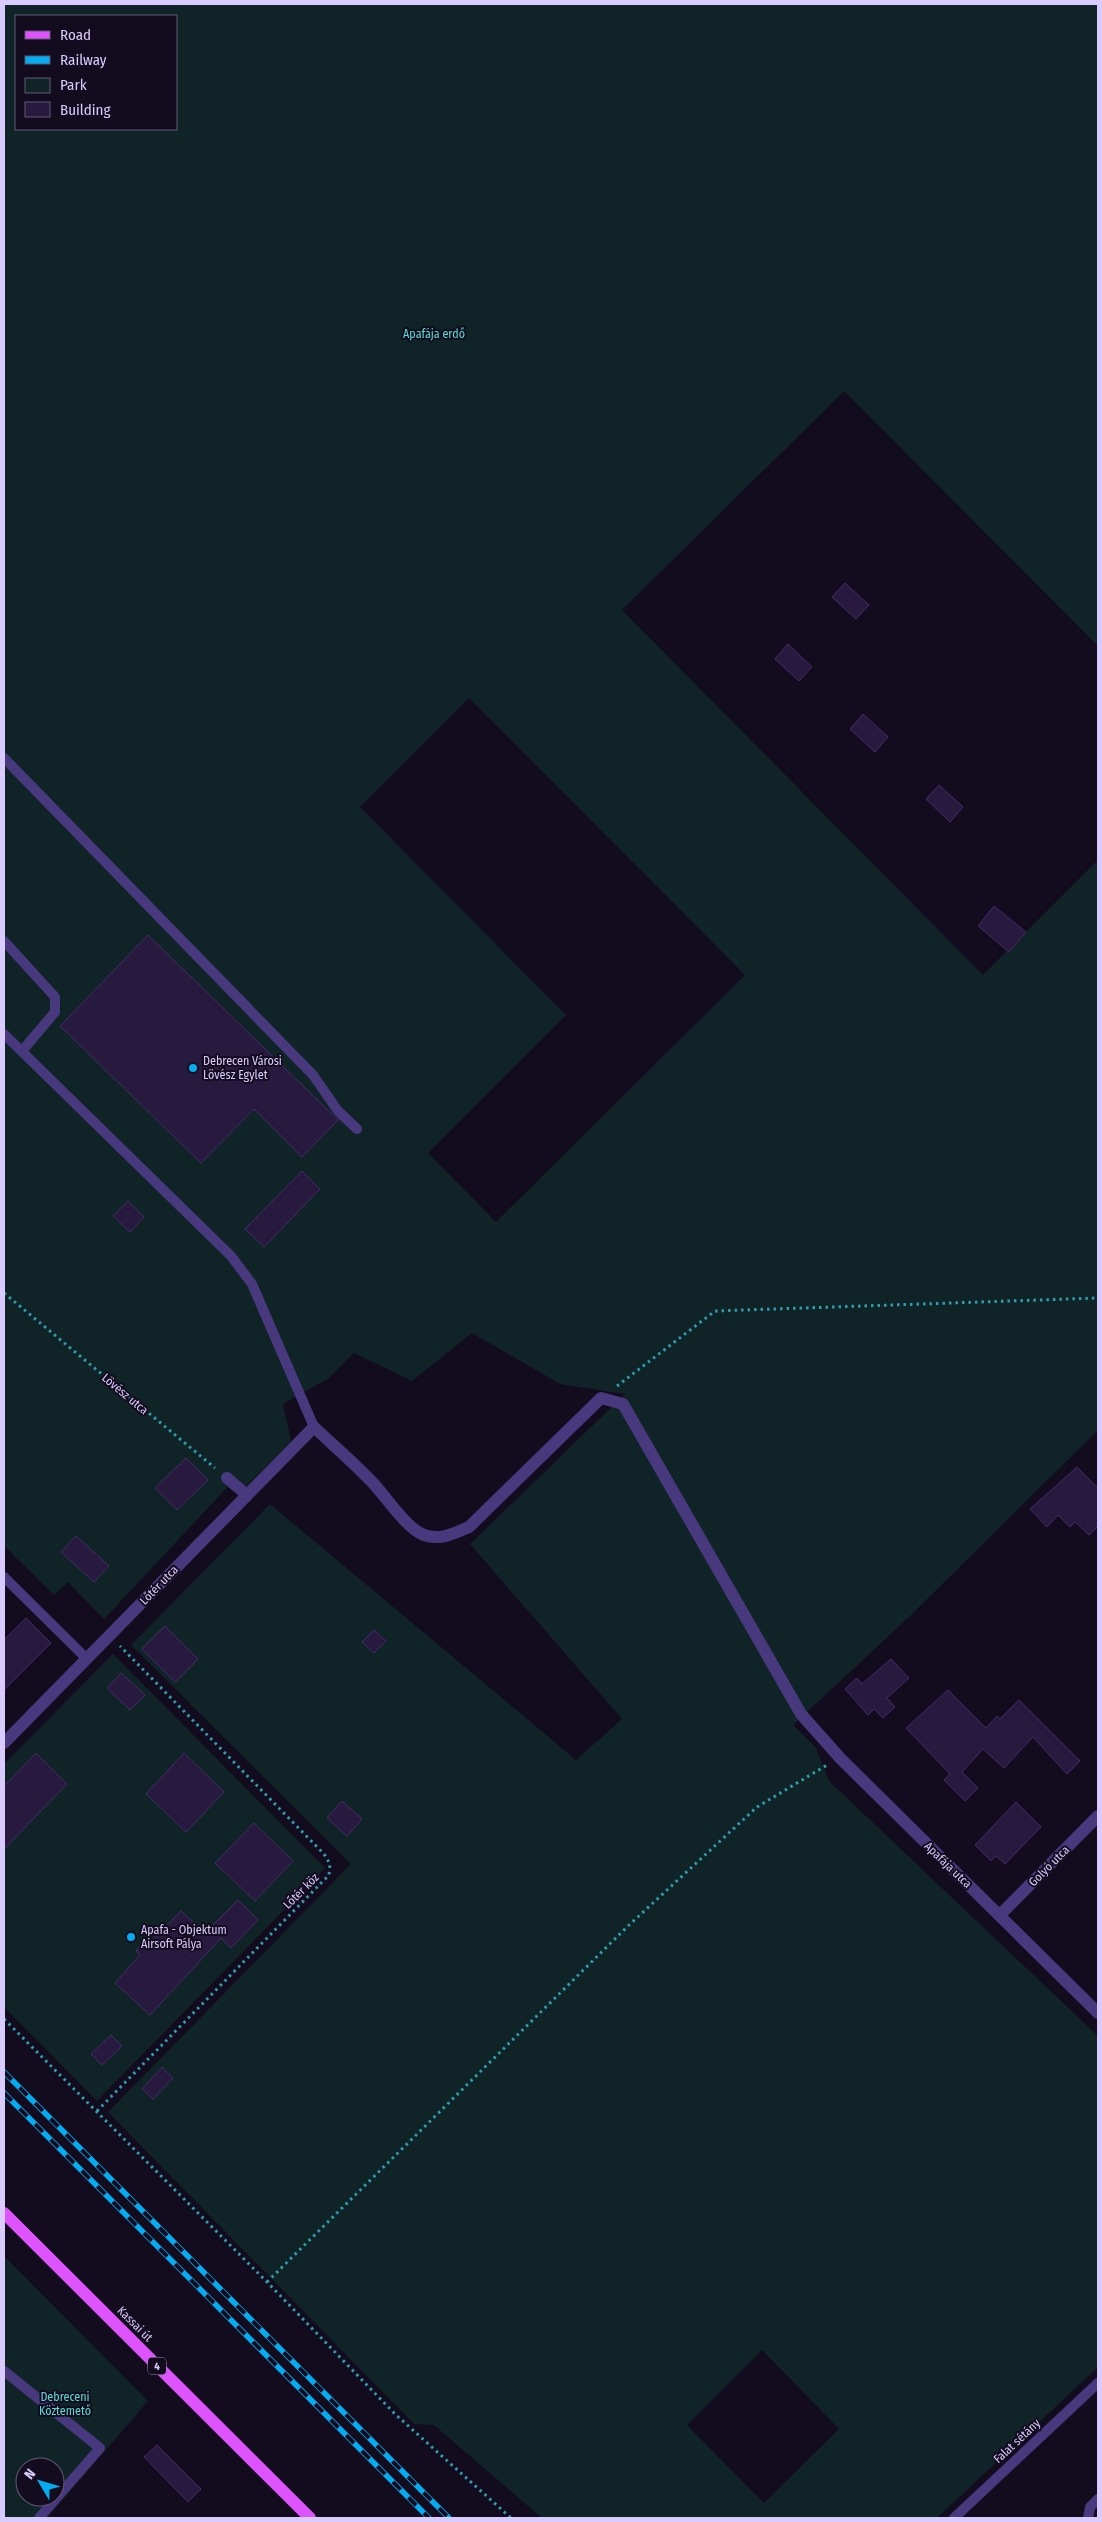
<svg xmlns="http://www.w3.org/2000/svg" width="1102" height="2522" font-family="'Fira Sans Condensed',sans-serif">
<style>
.green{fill:#102428;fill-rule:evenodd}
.building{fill:#28193f;stroke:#442b6b}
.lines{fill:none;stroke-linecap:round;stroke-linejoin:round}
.path{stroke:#2f9dae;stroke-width:3;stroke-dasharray:2.5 4;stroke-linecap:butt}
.service{stroke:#48387d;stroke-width:10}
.minor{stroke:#48387d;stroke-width:12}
.primary{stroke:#de54fc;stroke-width:12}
.rail-casing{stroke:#04acf1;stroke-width:5.5}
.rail{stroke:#130c1e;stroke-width:4;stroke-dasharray:11;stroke-linecap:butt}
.poi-dot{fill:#04acf1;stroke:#130c1e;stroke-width:2}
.labels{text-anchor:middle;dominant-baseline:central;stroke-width:4;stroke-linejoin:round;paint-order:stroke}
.shield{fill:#130c1e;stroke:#9e92bb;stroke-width:1}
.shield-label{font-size:11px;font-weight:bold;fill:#dacbfe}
.park-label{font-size:12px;fill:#59dcd5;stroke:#130c1e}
.poi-label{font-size:12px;fill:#dacbfe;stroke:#130c1e;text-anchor:start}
.street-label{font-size:12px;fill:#dacbfe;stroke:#130c1e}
</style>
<rect width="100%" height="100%" fill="#130c1e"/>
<g class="green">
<path d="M4,4h1094v642l-254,-255 -222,219 361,365 115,-115v570l-189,187 -116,108 23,23 13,33 269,255v331l-161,151h-395l-108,-93 -20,-1 -306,-312 243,-248 -220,-219 139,-141 306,256 46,-41 -152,-175 155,-150 -65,-10 -88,-51 -60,48 -58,-28 -25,25 -46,26 8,37 -44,45 -11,-8 -132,141 -36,-37 -14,13 -50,-49zM16,16h160v113h-160zM469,698l276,277 -249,247 -68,-69 138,-138 -206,-208zM762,2350l77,79 -75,74 -77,-78z"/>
<path d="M113,1654l212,214 -228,233 -93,-94v-243z"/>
<path d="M4,2256l144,145 -101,117h-43zM25,2467h30v30h-30z"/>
</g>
<g class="building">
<path d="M845,583l24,22 -13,14 -24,-22z"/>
<path d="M788,644l24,23 -13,14 -24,-22z"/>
<path d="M863,714l25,23 -13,15 -25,-23z"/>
<path d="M939,785l24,22 -13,15 -24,-23z"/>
<path d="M994,906l32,26 -17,20 -31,-26z"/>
<path d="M148,935l190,185 -36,37 -48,-48 -53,54 -141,-137z"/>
<path d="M302,1171l18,18 -56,58 -19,-18z"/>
<path d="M128,1201l16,16 -14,15 -17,-16z"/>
<path d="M186,1458l22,22 -31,30 -22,-22z"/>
<path d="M1077,1467l21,21v38l-9,9 -14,-13 -5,5 -12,-12 -11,12 -17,-18z"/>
<path d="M76,1536l33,30 -15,16 -33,-30z"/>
<path d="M26,1618l25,25 -47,47v-50z"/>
<path d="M165,1626l33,33 -23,23 -33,-33z"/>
<path d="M374,1630l12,11 -12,12 -12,-11z"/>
<path d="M891,1659l18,19 -22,20 8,9 -12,11 -9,-9 -6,6 -23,-26 12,-11 5,6z"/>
<path d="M121,1673l24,22 -15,15 -23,-22z"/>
<path d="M948,1690l38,38 11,-12 3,3 19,-19 61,61 -13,13 -34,-37 -29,31 -21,-19 -21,23 16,16 -13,13 -21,-21 6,-6 -44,-46z"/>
<path d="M36,1753l31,31 -63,65v-63z"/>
<path d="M184,1753l40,39 -38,40 -40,-38z"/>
<path d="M342,1801l20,18 -15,17 -20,-18z"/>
<path d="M1016,1802l25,25 -36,37 -9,-8 -5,5 -16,-16z"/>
<path d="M254,1823l39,38 -38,40 -40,-38z"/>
<path d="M238,1900l20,20 -27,28 -10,-10 -71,77 -35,-32 25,-28 -4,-4 12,-14 4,4 29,-30 24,22z"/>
<path d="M111,2035l11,11 -20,19 -11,-11z"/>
<path d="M162,2067l11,11 -20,21 -11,-10z"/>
<path d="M157,2445l44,44 -13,13 -44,-45z"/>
</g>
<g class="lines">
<g class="path">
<path d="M4,1293l211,175"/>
<path d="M617,1386l98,-75 383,-13"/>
<path d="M4,2019l263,263 128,132 116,104"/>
<path d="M97,2111l232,-236 1,-11 -6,-10 -204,-208"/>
<path d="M267,2282l361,-356 129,-119 70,-42"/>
</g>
<g class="service">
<path d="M4,758l309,317 25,36 19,18"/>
<path d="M4,941l51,56v15l-33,39"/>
<path d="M4,1034l227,222 21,28 62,143"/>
<path d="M4,1577l83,82"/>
<path d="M4,2371l96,77 -61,70"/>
<path d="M954,2518l144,-135"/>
<path d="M1088,2518l2,-11 8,-8"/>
</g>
<g class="minor">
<path d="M227,1478l20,17"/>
<path d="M4,1743l310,-316c20,19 41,37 59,56 13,14 34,46 51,52 16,6 31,-2 45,-8l132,-129 22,6 178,310 39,44 258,255"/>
<path d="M1000,1915l98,-99"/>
</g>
<path class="primary" d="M4,2213l306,305"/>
<g class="rail-casing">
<g id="rail">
<path d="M4,2072l445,446"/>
<path d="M4,2093l425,425"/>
</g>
</g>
<use href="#rail" class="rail"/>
</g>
<g class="poi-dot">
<circle cx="193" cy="1068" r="5"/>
<circle cx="131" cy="1937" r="5"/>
</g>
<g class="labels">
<rect class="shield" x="148" y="2357.5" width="18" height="17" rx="4"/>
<g class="shield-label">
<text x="157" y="2366">4</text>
</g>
<g class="park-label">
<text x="434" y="334">Apafája erdő</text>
<text x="65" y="2397">Debreceni<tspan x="65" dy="14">Köztemető</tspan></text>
</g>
<g class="poi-label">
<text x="203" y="1061">Debrecen Városi<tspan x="203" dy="14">Lövész Egylet</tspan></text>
<text x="141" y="1930">Apafa - Objektum<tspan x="141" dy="14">Airsoft Pálya</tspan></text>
</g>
<g class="street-label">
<text transform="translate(125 1394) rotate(40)">Lövész utca</text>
<text transform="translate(159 1585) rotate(-46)">Lőtér utca</text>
<text transform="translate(948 1865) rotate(44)">Apafája utca</text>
<text transform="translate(1049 1866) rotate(-45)">Golyó utca</text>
<text transform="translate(301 1891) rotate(-45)">Lőtér köz</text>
<text transform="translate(135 2324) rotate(45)">Kassai út</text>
<text transform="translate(1017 2441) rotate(-43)">Falat sétány</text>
</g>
</g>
<rect width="1102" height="2522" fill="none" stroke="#dacbfe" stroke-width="10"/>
<rect x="15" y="15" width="162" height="115" fill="#130c1e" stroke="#635878"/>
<rect x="25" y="31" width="25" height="8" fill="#de54fc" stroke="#635878"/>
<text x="60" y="40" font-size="15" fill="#dacbfe">Road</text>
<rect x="25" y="56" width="25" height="8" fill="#04acf1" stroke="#635878"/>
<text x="60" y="65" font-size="15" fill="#dacbfe">Railway</text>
<rect x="25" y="78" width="25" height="15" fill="#102428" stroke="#635878"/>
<text x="60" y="90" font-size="15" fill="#dacbfe">Park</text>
<rect x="25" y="102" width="25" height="15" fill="#28193f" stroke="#635878"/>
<text x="60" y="115" font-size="15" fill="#dacbfe">Building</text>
<g transform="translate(40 2482) rotate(308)"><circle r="24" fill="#130c1e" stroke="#635878"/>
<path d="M0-4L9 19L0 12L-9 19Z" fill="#04acf1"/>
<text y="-8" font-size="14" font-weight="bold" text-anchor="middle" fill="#dacbfe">N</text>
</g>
</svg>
